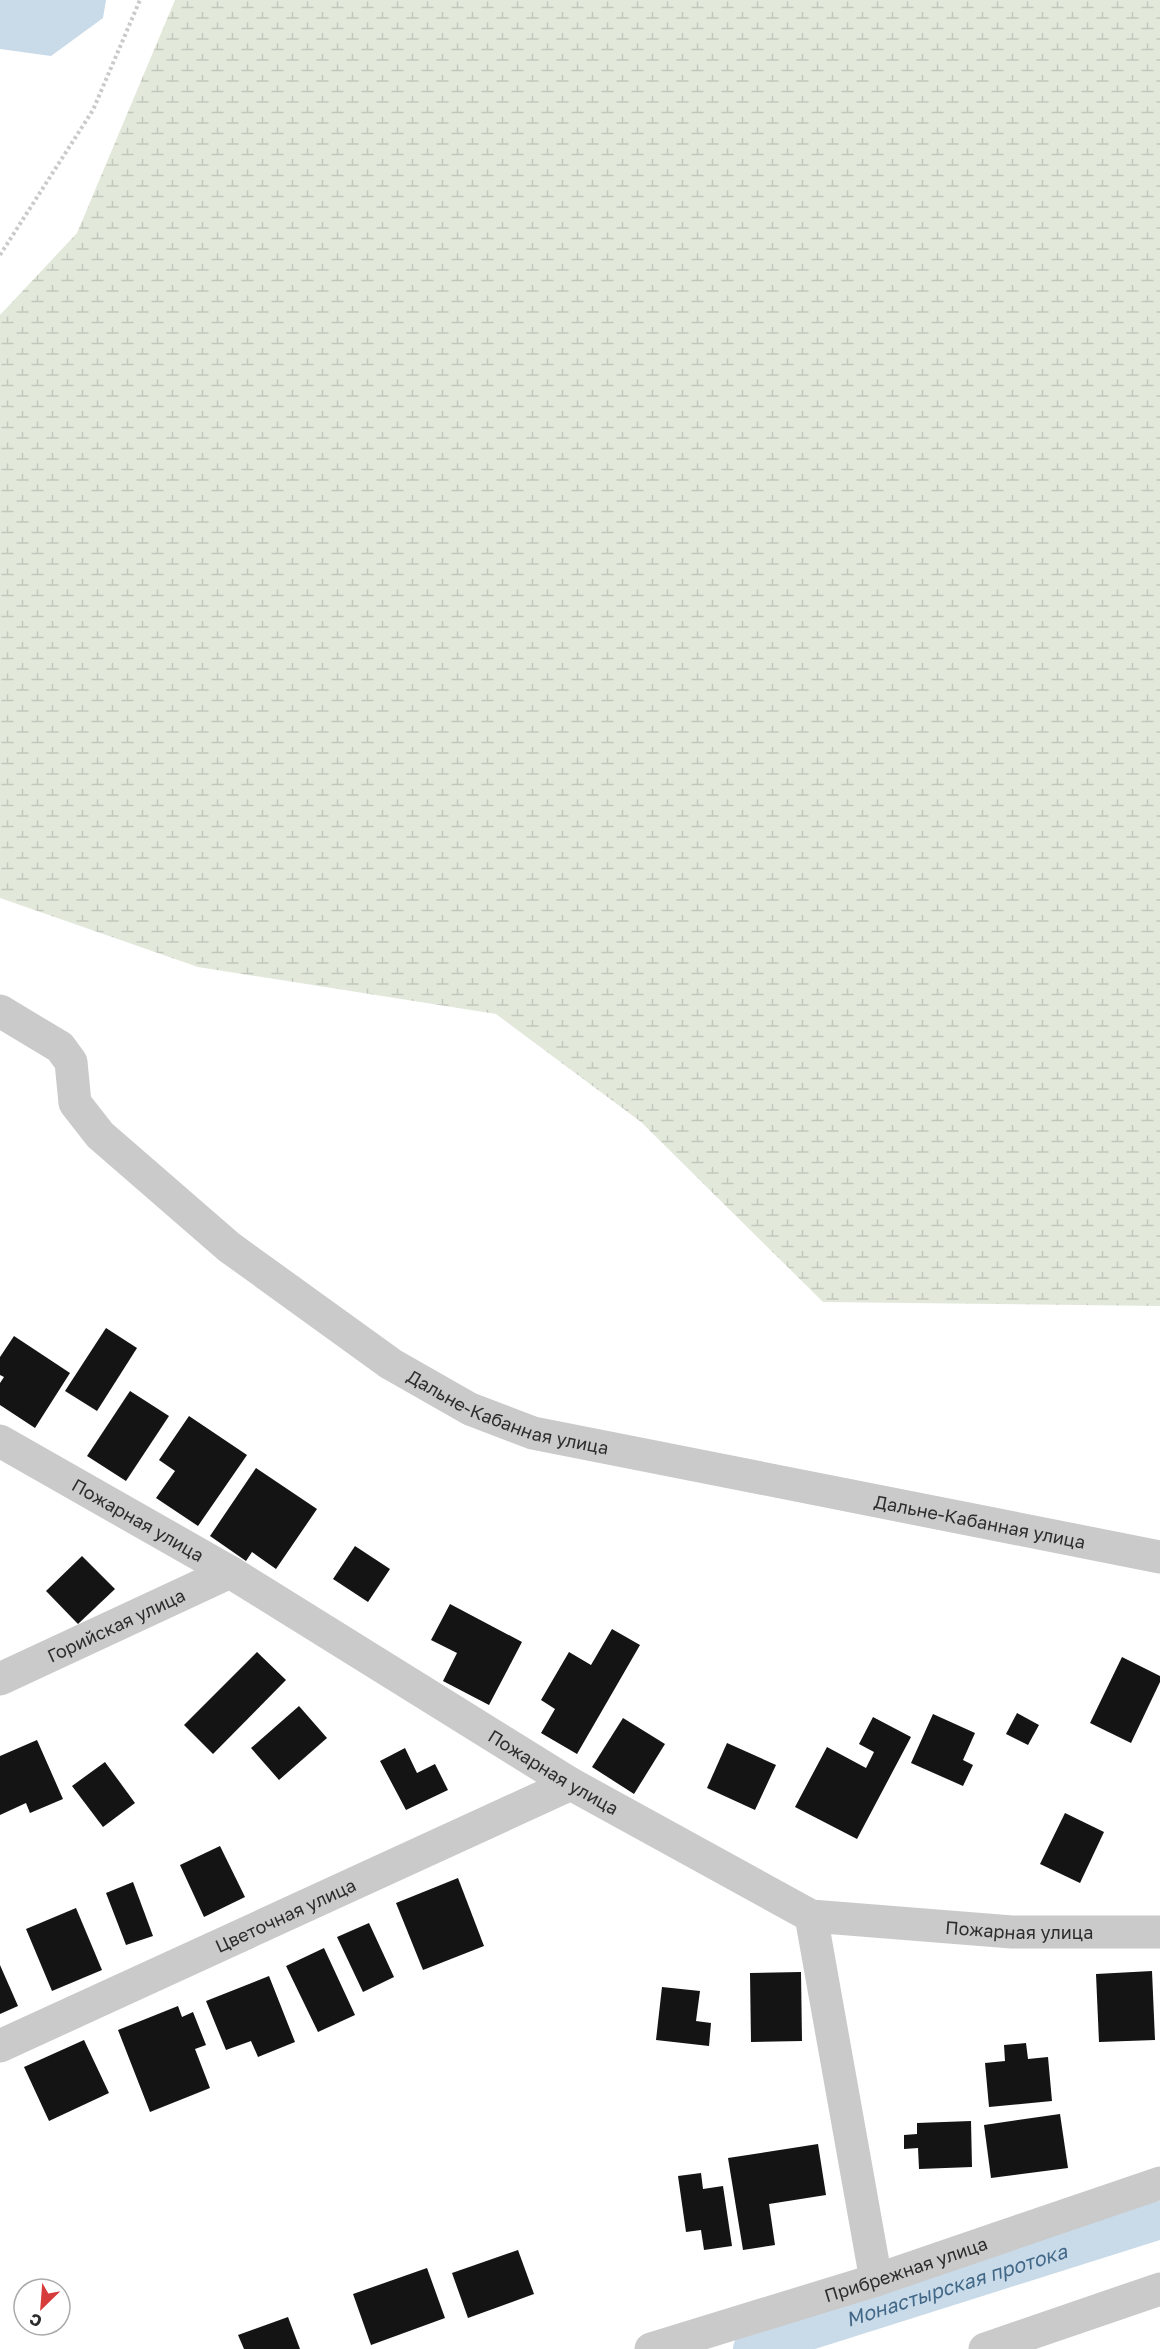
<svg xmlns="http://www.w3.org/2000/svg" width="1160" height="2349" font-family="'Golos Text',sans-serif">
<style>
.wetland{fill:url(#wetland-marsh)}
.water{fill:#c9dae8}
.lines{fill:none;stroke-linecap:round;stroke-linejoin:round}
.canal{stroke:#c9dae8;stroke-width:38}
.building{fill:#141414}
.path{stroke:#cacaca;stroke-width:4;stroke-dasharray:3 3;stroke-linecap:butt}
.minor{stroke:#cacaca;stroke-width:33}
.labels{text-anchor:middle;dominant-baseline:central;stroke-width:6;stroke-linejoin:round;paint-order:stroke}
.street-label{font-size:18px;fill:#2d2d2d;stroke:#fff}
.water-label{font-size:20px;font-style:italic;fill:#426888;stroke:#fff}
</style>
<defs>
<pattern id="wetland-marsh" width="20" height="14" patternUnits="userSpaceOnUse" patternTransform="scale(1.5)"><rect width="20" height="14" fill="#e2e9db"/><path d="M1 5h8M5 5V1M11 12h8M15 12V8" fill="none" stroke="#c2c8bc"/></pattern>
</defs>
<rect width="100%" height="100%" fill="#fff"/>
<path class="wetland" d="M175,0h985v1306l-337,-4 -182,-180 -145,-108 -298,-47 -198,-69v-583l77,-82z"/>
<path class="water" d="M0,0h106l-3,18 -52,38 -51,-7z"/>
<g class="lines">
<path class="canal" id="s1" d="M752,2349l408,-129"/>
</g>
<g class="building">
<path d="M106,1328l31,20 -40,63 -32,-20z"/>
<path d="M14,1336l56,37 -35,55 -35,-23v-22l4,-6 -4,-2v-18z"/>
<path d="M130,1391l39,25 -43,65 -39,-25z"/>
<path d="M189,1416l58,39 -49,71 -42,-28 19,-27 -16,-11z"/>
<path d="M256,1468l61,41 -41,60 -24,-17 -6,9 -36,-25z"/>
<path d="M355,1546l35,23 -22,33 -35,-23z"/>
<path d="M82,1556l33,33 -37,35 -32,-33z"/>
<path d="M450,1604l72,38 -33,63 -46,-24 14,-28 -26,-13z"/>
<path d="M612,1629l28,16 -63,109 -36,-21 14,-24 -14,-9 28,-48 22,13z"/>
<path d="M257,1652l29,28 -73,74 -29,-29z"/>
<path d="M1122,1657l38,19v6l-29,61 -41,-20z"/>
<path d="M299,1706l28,32 -48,42 -28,-32z"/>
<path d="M1017,1713l22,12 -11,20 -22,-11z"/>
<path d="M933,1714l42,19 -12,27 10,5 -10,21 -52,-23z"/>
<path d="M873,1717l38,20 -54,102 -62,-32 32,-60 39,21 8,-16 -15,-8z"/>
<path d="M623,1718l42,26 -31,50 -42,-27z"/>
<path d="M37,1740l26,59 -33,14 -4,-10 -26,12v-59z"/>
<path d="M727,1743l49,22 -21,45 -48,-22z"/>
<path d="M405,1748l12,25 18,-9 13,26 -42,20 -26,-49z"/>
<path d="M105,1762l30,41 -32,24 -31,-41z"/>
<path d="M1065,1813l39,19 -24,51 -40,-19z"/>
<path d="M220,1846l25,51 -41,20 -24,-52z"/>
<path d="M458,1878l26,68 -61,24 -27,-67z"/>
<path d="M133,1882l20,54 -27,9 -20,-52z"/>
<path d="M76,1908l26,62 -50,21 -26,-62z"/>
<path d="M369,1923l25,54 -31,15 -26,-55z"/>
<path d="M324,1948l31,67 -37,17 -32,-66z"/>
<path d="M0,1965l18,41 -18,8z"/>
<path d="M1152,1971l3,69 -56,2 -3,-68z"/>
<path d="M801,1972l1,69 -51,1 -1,-69z"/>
<path d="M269,1976l26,66 -37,15 -7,-16 -25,9 -20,-49z"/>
<path d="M662,1987l38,4 -4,30 15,2 -2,23 -53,-6z"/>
<path d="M178,2006l4,11 11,-5 13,33 -11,4 15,39 -60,24 -32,-82z"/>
<path d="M84,2040l25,53 -60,28 -25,-54z"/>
<path d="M1026,2043l2,16 20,-2 4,44 -63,6 -4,-44 20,-2 -1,-16z"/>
<path d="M1060,2114l8,54 -77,10 -7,-53z"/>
<path d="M971,2121l1,46 -53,2 -1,-21 -14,1v-14l13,-1v-11z"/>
<path d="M818,2144l8,51 -57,9 6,41 -32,5 -15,-92z"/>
<path d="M701,2173l2,16 20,-3 9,60 -28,4 -3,-20 -15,2 -8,-56z"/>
<path d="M518,2250l16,44 -66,24 -16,-45z"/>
<path d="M427,2268l18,50 -74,27 -18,-51z"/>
<path d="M288,2317l12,32h-56l-6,-14z"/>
</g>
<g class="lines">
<path class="path" d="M0,255l93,-145 47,-110"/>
<g class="minor">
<path id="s2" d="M0,1011l60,36 11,15 4,41 25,32 129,112 162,117 79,45 63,24 627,124"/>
<path id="s3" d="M0,1441l230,131 341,212 240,132 201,16h148"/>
<path id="s4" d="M0,1679l230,-107"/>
<path d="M811,1916l65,364"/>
<path id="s5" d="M0,2046l571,-262"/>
<path id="s6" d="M651,2349l225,-69 284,-97"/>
<path d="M985,2349l175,-60"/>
</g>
</g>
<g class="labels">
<g class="street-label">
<text stroke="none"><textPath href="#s2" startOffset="669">Дальне-Кабанная улица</textPath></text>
<text stroke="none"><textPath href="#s3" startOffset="159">Пожарная улица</textPath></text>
<text stroke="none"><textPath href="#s2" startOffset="1155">Дальне-Кабанная улица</textPath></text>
<text stroke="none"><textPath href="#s4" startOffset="128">Горийская улица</textPath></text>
<text stroke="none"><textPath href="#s3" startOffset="645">Пожарная улица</textPath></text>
<text stroke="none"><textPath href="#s5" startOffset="314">Цветочная улица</textPath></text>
<text stroke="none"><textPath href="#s3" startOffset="1149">Пожарная улица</textPath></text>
<text stroke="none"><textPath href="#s6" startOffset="267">Прибрежная улица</textPath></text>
</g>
<g class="water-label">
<text stroke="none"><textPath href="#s1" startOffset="214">Монастырская протока</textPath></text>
</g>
</g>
<g transform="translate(42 2307) rotate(205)"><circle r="28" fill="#ffffff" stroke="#ababab" stroke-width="1.5"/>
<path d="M0-4.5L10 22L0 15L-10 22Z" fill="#d73c3c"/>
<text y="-9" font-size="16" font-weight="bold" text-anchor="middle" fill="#2d2d2d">С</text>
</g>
</svg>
